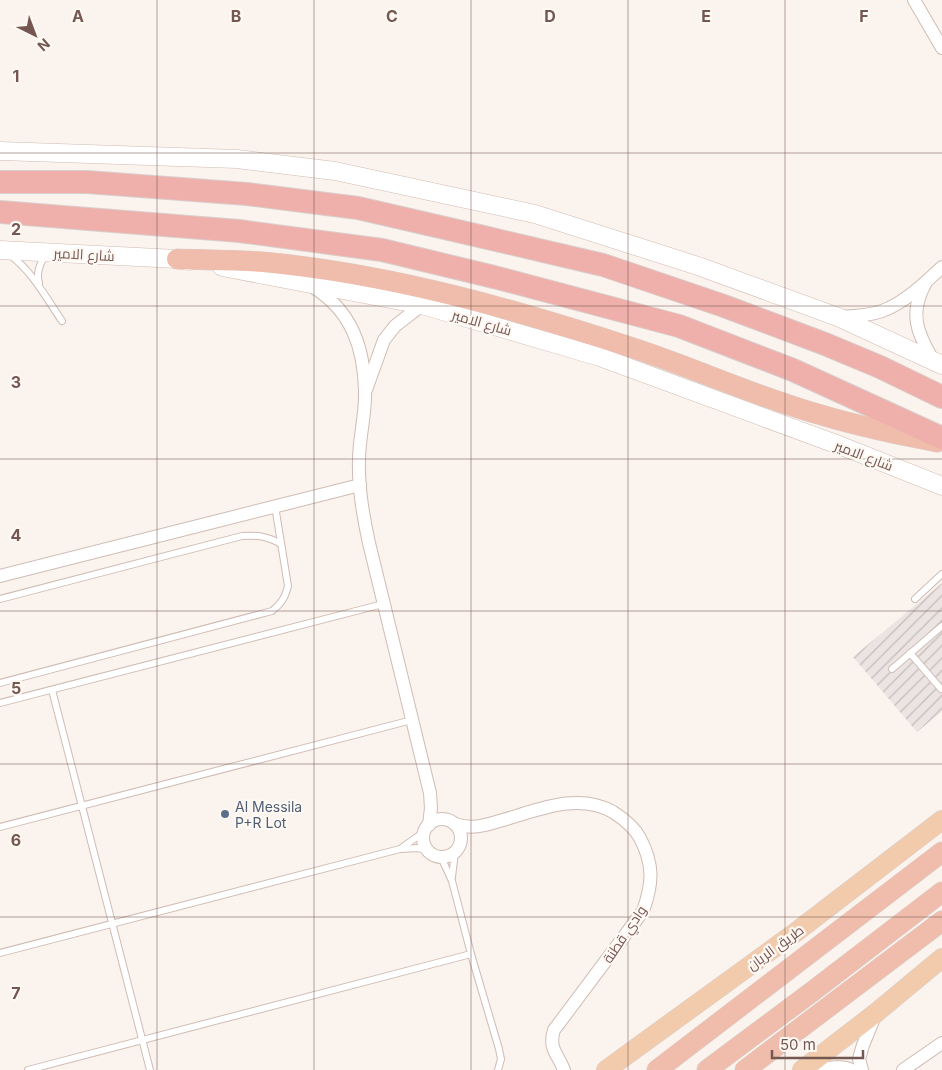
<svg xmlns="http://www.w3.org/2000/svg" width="942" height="1070" font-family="Inter,Cairo,sans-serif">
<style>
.industrial{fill:url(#industrial-furrows)}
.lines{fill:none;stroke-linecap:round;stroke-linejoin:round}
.service-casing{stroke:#cfbcb5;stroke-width:8}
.minor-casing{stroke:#cfbcb5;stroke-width:14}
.secondary-casing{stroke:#d2bbb3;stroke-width:19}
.primary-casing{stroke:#d8d0ce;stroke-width:20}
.trunk-casing{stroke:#d8d0ce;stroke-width:21}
.motorway-casing{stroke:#d8d0ce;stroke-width:24}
.service{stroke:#fff;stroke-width:6}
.minor{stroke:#fff;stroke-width:12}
.secondary{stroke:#fff;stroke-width:18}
.primary{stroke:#f2cbad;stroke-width:19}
.trunk{stroke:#f0bdac;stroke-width:20}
.motorway{stroke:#efafaa;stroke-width:22}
.grid{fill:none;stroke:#755751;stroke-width:1;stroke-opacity:0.55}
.service-dot{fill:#5c6f8a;stroke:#fef8f3;stroke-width:2}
.labels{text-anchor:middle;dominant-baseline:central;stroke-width:4.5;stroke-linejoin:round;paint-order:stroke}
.street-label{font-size:14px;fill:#755751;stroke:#fef8f3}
.service-label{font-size:14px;fill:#4e5e75;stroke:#fef8f3;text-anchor:start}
.grid-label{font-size:16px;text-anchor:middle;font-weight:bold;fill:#755751;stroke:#fef8f3;stroke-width:4.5;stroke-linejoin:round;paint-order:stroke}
</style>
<defs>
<pattern id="industrial-furrows" width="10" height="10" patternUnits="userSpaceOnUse" patternTransform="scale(1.25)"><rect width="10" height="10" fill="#ece4e2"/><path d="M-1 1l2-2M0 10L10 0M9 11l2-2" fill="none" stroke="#c4bcba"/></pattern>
</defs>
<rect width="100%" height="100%" fill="#fbf3ed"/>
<path class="industrial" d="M942,583v128l-25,21 -64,-75z"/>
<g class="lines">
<g class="service-casing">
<g id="service">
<path d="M10,255c23,17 36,43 52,66"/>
<path d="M39,283c-3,-10 1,-19 6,-28"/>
<path d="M0,599l242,-63c15,-1 25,0 39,8"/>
<path d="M915,599l27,-25"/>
<path d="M910,653l31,36"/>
<path d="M892,669l50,-43"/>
<path d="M0,683l272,-72c9,-7 13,-13 16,-25l-13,-80"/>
<path d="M52,690l98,380"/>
<path d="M0,703l383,-99"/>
<path d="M0,827l412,-107"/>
<path d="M401,849l17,-1 11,3"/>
<path d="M441,857l11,24 19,73 28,95 2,10 -3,11"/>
<path d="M452,877l3,-25"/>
<path d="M0,953l400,-104 24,-17"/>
<path d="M28,1070l443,-116"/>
</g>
</g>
<g class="minor-casing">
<g id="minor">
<path d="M914,0l28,48"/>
<path d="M925,284c-16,29 -8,49 8,76"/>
<path d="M313,287c39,24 51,61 52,104 1,23 -6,46 -6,69 -1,28 4,56 10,83l61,250 1,15 -2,17"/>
<path d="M840,317c14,-1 28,-1 42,-6 22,-8 43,-28 60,-44"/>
<path d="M366,390l18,-50 11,-14 27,-21"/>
<path d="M0,576l360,-91"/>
<circle cx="442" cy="838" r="19"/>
<path d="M455,824c17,6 31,1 48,-4 35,-10 75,-28 110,-8 11,7 21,15 27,26 14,27 13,45 3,73l-89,119c-6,19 4,24 10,40"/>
<path d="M819,1070c10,-2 23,-5 33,0"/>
<path d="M862,1070l-3,-11 4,-14 12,-29"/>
<path d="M903,1070l39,-27"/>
</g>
</g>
<g class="secondary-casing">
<g id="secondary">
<path d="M0,151l237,8 98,12 200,43 163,52 140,51 104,48"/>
<path d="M0,250l177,9 12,2"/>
<path d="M222,267l200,38 178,52 244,90 98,39"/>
</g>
</g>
<g class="primary-casing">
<g id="primary">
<path d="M606,1070l190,-138 146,-112"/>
<path d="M802,1070l75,-58 65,-54"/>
</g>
</g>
<g class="trunk-casing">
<g id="trunk">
<path d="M177,259c29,1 58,1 86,3 129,12 255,48 376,88 60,20 118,47 179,64 39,12 79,20 119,28"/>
<path d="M657,1070l285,-218"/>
<path d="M707,1070l106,-79 129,-99"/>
<path d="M745,1070l197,-149"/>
</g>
</g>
<g class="motorway-casing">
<g id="motorway">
<path d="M0,182h87l160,12 111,14 117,27 128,30 121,41 101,38 55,23 62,30"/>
<path d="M0,212l239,19 143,19 112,27 185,49 114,44 149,68"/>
</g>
</g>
<use href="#service" class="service"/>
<use href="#minor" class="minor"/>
<use href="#secondary" class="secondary"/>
<use href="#primary" class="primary"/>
<use href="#trunk" class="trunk"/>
<use href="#motorway" class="motorway"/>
</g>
<path class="grid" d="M157,0v1070M314,0v1070M471,0v1070M628,0v1070M785,0v1070M0,153h942M0,306h942M0,459h942M0,611h942M0,764h942M0,917h942"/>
<circle class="service-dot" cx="225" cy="814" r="5"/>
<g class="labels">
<g class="street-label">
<text transform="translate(84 254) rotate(3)">شارع الامير</text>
<text transform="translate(482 322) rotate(16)">شارع الامير</text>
<text transform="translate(864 455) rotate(21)">شارع الامير</text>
<text transform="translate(624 934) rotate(-56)">وادي قطنة</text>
<text transform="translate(775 947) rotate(-36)">طريق الريان</text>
</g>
<g class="service-label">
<text x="235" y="806">Al Messila<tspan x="235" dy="16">P+R Lot</tspan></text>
</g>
</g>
<g class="grid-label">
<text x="78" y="22">A</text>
<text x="236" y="22">B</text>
<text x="392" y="22">C</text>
<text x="550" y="22">D</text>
<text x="706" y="22">E</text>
<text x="864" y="22">F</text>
<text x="16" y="82">1</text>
<text x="16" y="235">2</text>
<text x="16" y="388">3</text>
<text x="16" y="541">4</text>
<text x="16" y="694">5</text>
<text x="16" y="846">6</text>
<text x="16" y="999">7</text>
</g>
<g transform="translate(35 35) rotate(138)" stroke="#fef8f3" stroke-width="4" paint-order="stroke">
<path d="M0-4L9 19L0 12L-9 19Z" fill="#755751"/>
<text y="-8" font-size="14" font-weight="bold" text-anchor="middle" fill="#755751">N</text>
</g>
<path d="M772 1050v8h91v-8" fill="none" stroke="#755751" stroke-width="2.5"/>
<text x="780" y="1050" font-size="15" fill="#755751" stroke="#fef8f3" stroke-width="4" paint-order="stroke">50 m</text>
</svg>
